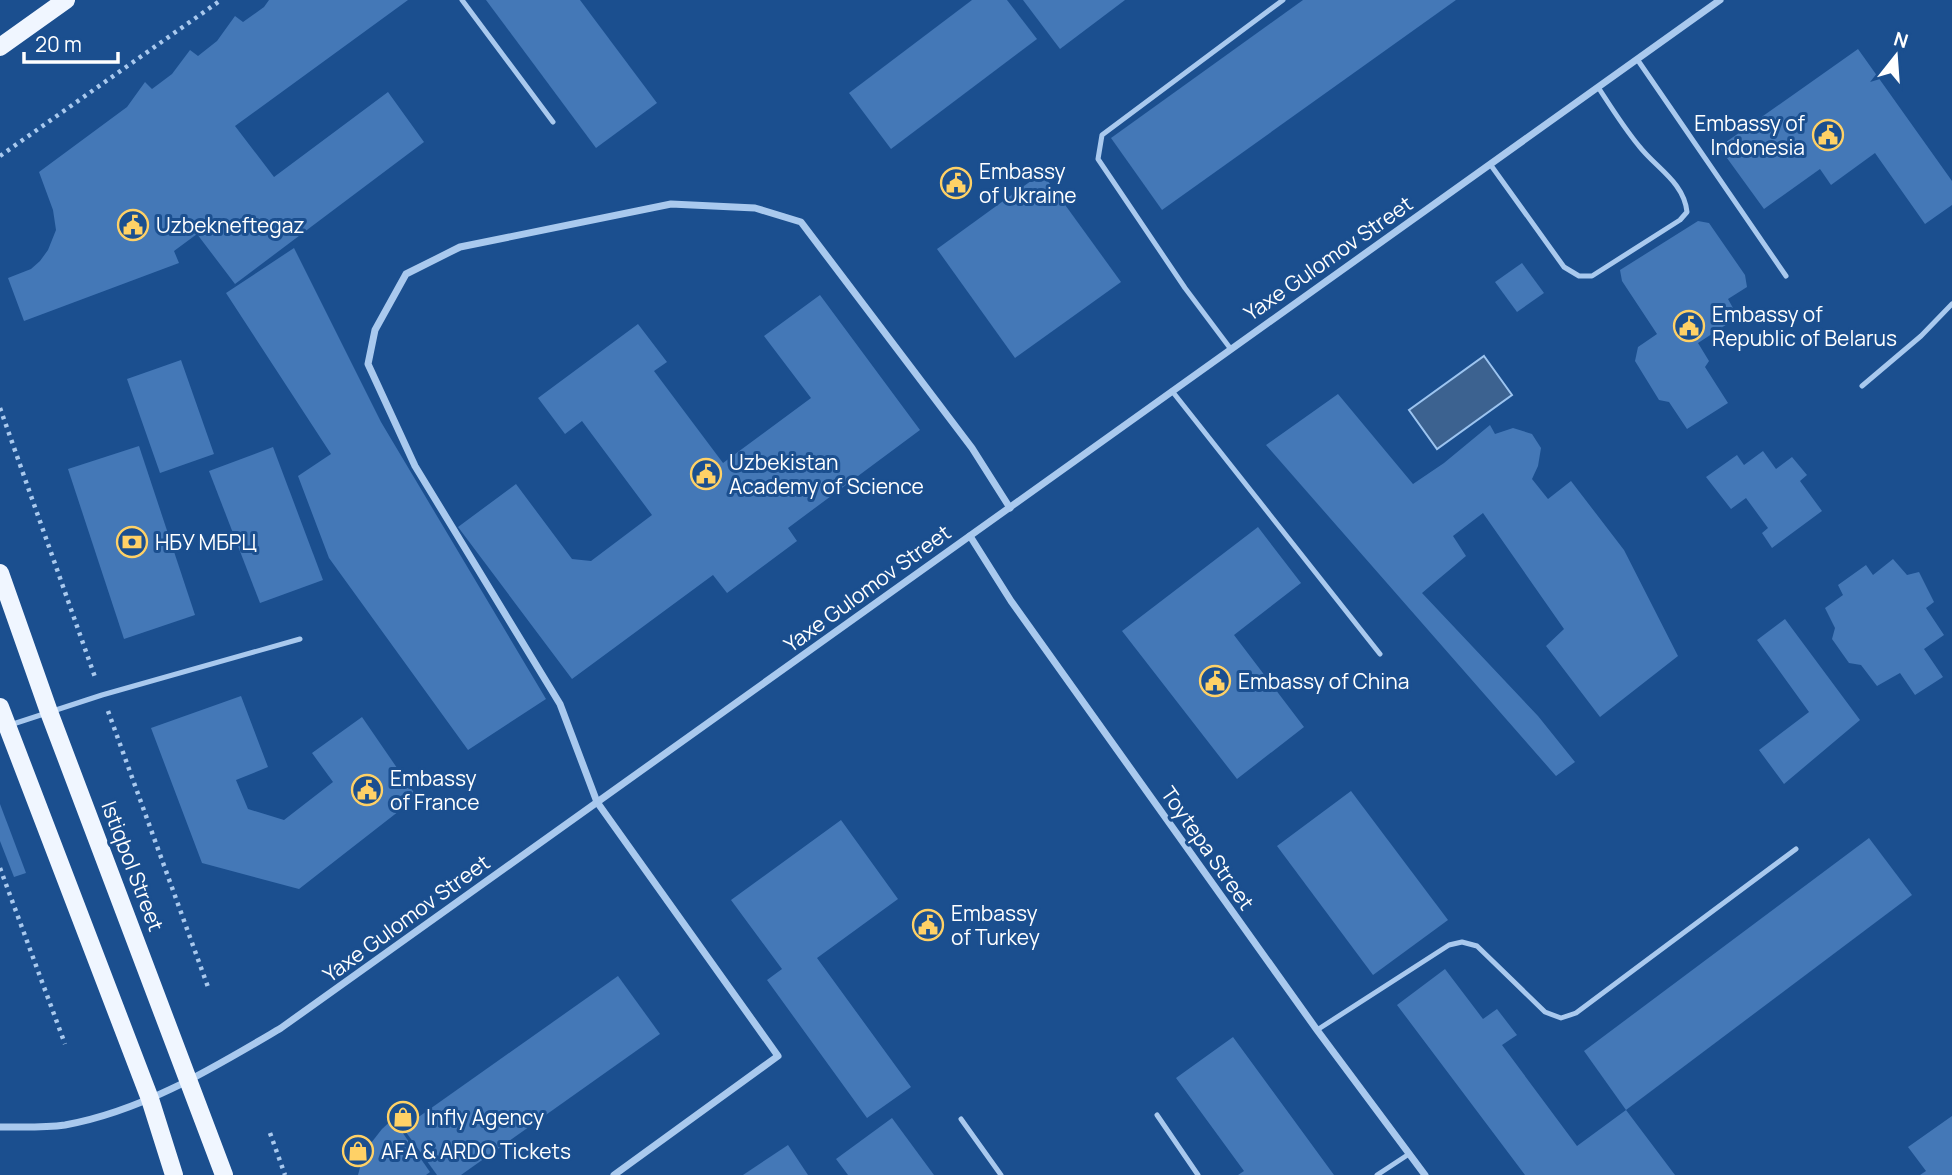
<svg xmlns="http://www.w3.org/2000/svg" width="1952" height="1175" font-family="Manrope,sans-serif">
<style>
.water{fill:#3c6290;stroke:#9cc4f0;stroke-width:2}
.building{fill:#4478b7}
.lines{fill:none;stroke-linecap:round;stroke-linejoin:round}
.path{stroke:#a9c9ee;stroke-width:4.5;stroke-dasharray:3.5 5;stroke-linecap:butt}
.lane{stroke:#a9c9ee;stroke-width:5}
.street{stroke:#a9c9ee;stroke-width:7}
.primary{stroke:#f0f6ff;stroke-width:18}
.labels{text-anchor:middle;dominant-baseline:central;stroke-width:6;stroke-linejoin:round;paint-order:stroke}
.poi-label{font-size:21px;fill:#fff;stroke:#1b4f8f;text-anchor:start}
.street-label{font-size:21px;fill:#fff;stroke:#1b4f8f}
</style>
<rect width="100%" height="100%" fill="#1b4f8f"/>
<path class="water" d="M1484,356l28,39 -75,54 -28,-39z"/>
<g class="building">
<path d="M269,0h139l-173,126 39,51 114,-85 36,50 -189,142 -38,-50 -23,17 5,12 -155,58 -16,-43 23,-9 9,-8 8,-11 8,-20 -3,-20 -14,-38 88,-65 18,-25 7,7 20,-15 18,-24 8,6 19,-15 18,-25 8,6 21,-15z"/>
<path d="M486,0h94l77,103 -61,45z"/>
<path d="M972,0h35l30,39 -146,110 -42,-56z"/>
<path d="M1023,0h102l-65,49z"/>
<path d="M1303,0h153l-294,210 -51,-72z"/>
<path d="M1858,49l94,132v24l-27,19 -50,-71 -44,32 -11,-16 -56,40 -45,-62z"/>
<path d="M1042,173l79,109 -106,76 -78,-109z"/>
<path d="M1698,221l11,2 36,52 2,12 -19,12 10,18 -40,26 11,18 -4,6 23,36 -41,26 -18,-27 -10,-2 -24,-39 3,-14 19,-13 -35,-53 -2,-11z"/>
<path d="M294,248l87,174 165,277 -78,51 -139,-192 -31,-82 33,-22 -105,-161z"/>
<path d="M1522,263l22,30 -27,19 -22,-30z"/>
<path d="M820,295l100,135 -132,98 9,13 -70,52 -14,-18 -141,104 -114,-152 58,-43 56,75 19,2 61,-46 -70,-94 -17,13 -27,-36 100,-74 29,38 -13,9 69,92 88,-65 -47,-62z"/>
<path d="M181,360l33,94 -54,19 -33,-94z"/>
<path d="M1338,394l75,90 31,-21 46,-38 5,9 18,-6 19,6 9,14 -3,18 -6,13 16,20 23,-18 53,69 54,106 -78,61 -54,-71 18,-17 -81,-116 -30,23 13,20 -44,37 116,123 37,46 -19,14 -290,-331z"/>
<path d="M139,446l56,169 -71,24 -56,-170z"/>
<path d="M273,447l50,133 -63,23 -51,-132z"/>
<path d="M1763,451l13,18 16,-12 15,18 -7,6 22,30 -50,37 -10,-15 6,-5 -22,-30 -15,11 -25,-32 31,-22 7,10z"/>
<path d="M1258,527l43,56 -67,52 70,92 -67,52 -115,-148z"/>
<path d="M1893,559l14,16 12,-3 15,30 -8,6 18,27 -20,14 19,28 -28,18 -15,-22 -23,13 -16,-21 -12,-2 -17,-24 3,-11 -10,-20 18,-13 -5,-10 28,-20 7,10z"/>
<path d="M1785,619l75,101 -76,64 -25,-34 50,-38 -52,-72z"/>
<path d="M241,696l27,71 -32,13 12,29 36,11 49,-38 -21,-29 50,-36 55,80 -118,92 -97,-26 -51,-135z"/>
<path d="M1351,791l97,129 -75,55 -96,-129z"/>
<path d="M0,804l26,69 -12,4 -14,-36z"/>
<path d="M841,820l57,79 -81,59 94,129 -44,31 -100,-138 15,-11 -51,-69z"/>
<path d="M1869,838l43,57 -286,215 -42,-59z"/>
<path d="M1445,969l38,50 14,-10 20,26 -15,10 75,101 49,-36 49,65h-150l-128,-170z"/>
<path d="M618,976l42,58 -199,141h-24l-34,-47z"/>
<path d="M1233,1037l101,138h-96l6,-4 -68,-93z"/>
<path d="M1952,1116v59h-32l6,-4 -18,-24z"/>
<path d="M892,1118l42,57h-86l-12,-16z"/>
<path d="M393,1119l37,53 -4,3h-68l6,-23 18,-23z"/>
<path d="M788,1145l20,30h-65z"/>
</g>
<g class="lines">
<g class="path">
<path d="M0,156l221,-156"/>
<path d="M0,408l96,272"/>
<path d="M108,711l100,276"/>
<path d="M0,868l65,176"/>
<path d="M270,1133l15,42"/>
</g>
<g class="lane">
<path d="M462,0l91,122"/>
<path d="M1637,59l149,217"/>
<path d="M1490,164l74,103 15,9h13l88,-56 7,-8c-3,-30 -31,-44 -48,-66 -15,-18 -28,-39 -41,-59"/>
<path d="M1230,348l-45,-60 -87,-129 4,-24 181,-135"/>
<path d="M1862,386l59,-50 31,-32"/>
<path d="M1172,391l208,263"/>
<path d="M10,725l92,-30 198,-56"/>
<path d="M1317,1030l132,-85 13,-3 15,4 68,66 16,6 15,-5 220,-164"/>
<path d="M1157,1115l41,60"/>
<path d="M961,1119l40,56"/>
<path d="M1377,1175l32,-21"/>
</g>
<g class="street">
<path d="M970,536l41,65 306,429 108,145"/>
<path d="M0,1127c21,0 44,1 65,-2 78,-14 148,-57 216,-97l1439,-1028"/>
<path d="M614,1175l164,-119 -181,-254 -37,-98 -145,-238 -47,-102 7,-34 31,-56 54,-27 211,-43 84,4 46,14 171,226 38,60"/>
</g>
<g class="primary">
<path d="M0,47l66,-47"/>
<path d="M0,573l49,139 175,463"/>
<path d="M0,707l150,392 24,76"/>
</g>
</g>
<defs>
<g id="civic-ring" transform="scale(1.575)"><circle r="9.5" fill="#1b4f8f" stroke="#ffd166" stroke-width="1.5"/><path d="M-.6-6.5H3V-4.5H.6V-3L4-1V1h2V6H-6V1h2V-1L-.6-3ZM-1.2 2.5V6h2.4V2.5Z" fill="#ffd166"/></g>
<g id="bank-ring" transform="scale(1.575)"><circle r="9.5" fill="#1b4f8f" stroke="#ffd166" stroke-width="1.5"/><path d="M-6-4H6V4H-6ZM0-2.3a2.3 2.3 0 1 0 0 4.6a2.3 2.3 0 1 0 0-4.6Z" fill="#ffd166"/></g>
<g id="shop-ring" transform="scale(1.575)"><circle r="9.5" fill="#1b4f8f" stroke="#ffd166" stroke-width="1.5"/><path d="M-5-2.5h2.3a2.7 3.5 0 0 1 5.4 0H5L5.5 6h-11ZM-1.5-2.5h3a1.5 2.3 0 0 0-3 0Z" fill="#ffd166"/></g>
</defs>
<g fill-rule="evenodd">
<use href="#civic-ring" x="1828" y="135"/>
<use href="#civic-ring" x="956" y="183"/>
<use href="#civic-ring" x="133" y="225"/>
<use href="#civic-ring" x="1689" y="326"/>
<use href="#civic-ring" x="706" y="474"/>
<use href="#bank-ring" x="132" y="542"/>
<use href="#civic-ring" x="1215" y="681"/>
<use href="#civic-ring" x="367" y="790"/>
<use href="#civic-ring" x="928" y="925"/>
<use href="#shop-ring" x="403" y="1117"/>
<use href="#shop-ring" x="358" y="1151"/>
</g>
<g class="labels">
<g class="poi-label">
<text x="1805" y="123" text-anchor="end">Embassy of<tspan x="1805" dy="24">Indonesia</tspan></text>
<text x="979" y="171">Embassy<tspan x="979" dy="24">of Ukraine</tspan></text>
<text x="156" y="225">Uzbekneftegaz</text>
<text x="1712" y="314">Embassy of<tspan x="1712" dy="24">Republic of Belarus</tspan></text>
<text x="729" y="462">Uzbekistan<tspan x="729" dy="24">Academy of Science</tspan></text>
<text x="155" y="542">НБУ МБРЦ</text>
<text x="1238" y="681">Embassy of China</text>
<text x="390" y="778">Embassy<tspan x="390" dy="24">of France</tspan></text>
<text x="951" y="913">Embassy<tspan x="951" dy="24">of Turkey</tspan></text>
<text x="426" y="1117">Infly Agency</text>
<text x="381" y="1151">AFA &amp; ARDO Tickets</text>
</g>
<g class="street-label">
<text transform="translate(1328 258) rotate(-35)">Yaxe Gulomov Street</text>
<text transform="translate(867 588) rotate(-36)">Yaxe Gulomov Street</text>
<text transform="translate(1208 848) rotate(55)">Toytepa Street</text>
<text transform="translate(133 866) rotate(69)">Istiqbol Street</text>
<text transform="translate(406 918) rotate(-36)">Yaxe Gulomov Street</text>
</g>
</g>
<g transform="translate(1896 56) rotate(17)" stroke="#1b4f8f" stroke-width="5" paint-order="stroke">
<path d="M0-5L12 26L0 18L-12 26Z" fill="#ffffff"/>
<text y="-10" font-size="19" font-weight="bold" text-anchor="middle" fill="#ffffff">N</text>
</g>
<path d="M24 52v10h94v-10" fill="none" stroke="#ffffff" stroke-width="3.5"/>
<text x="35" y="52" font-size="21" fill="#ffffff" stroke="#1b4f8f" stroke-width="5" paint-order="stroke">20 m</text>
</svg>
